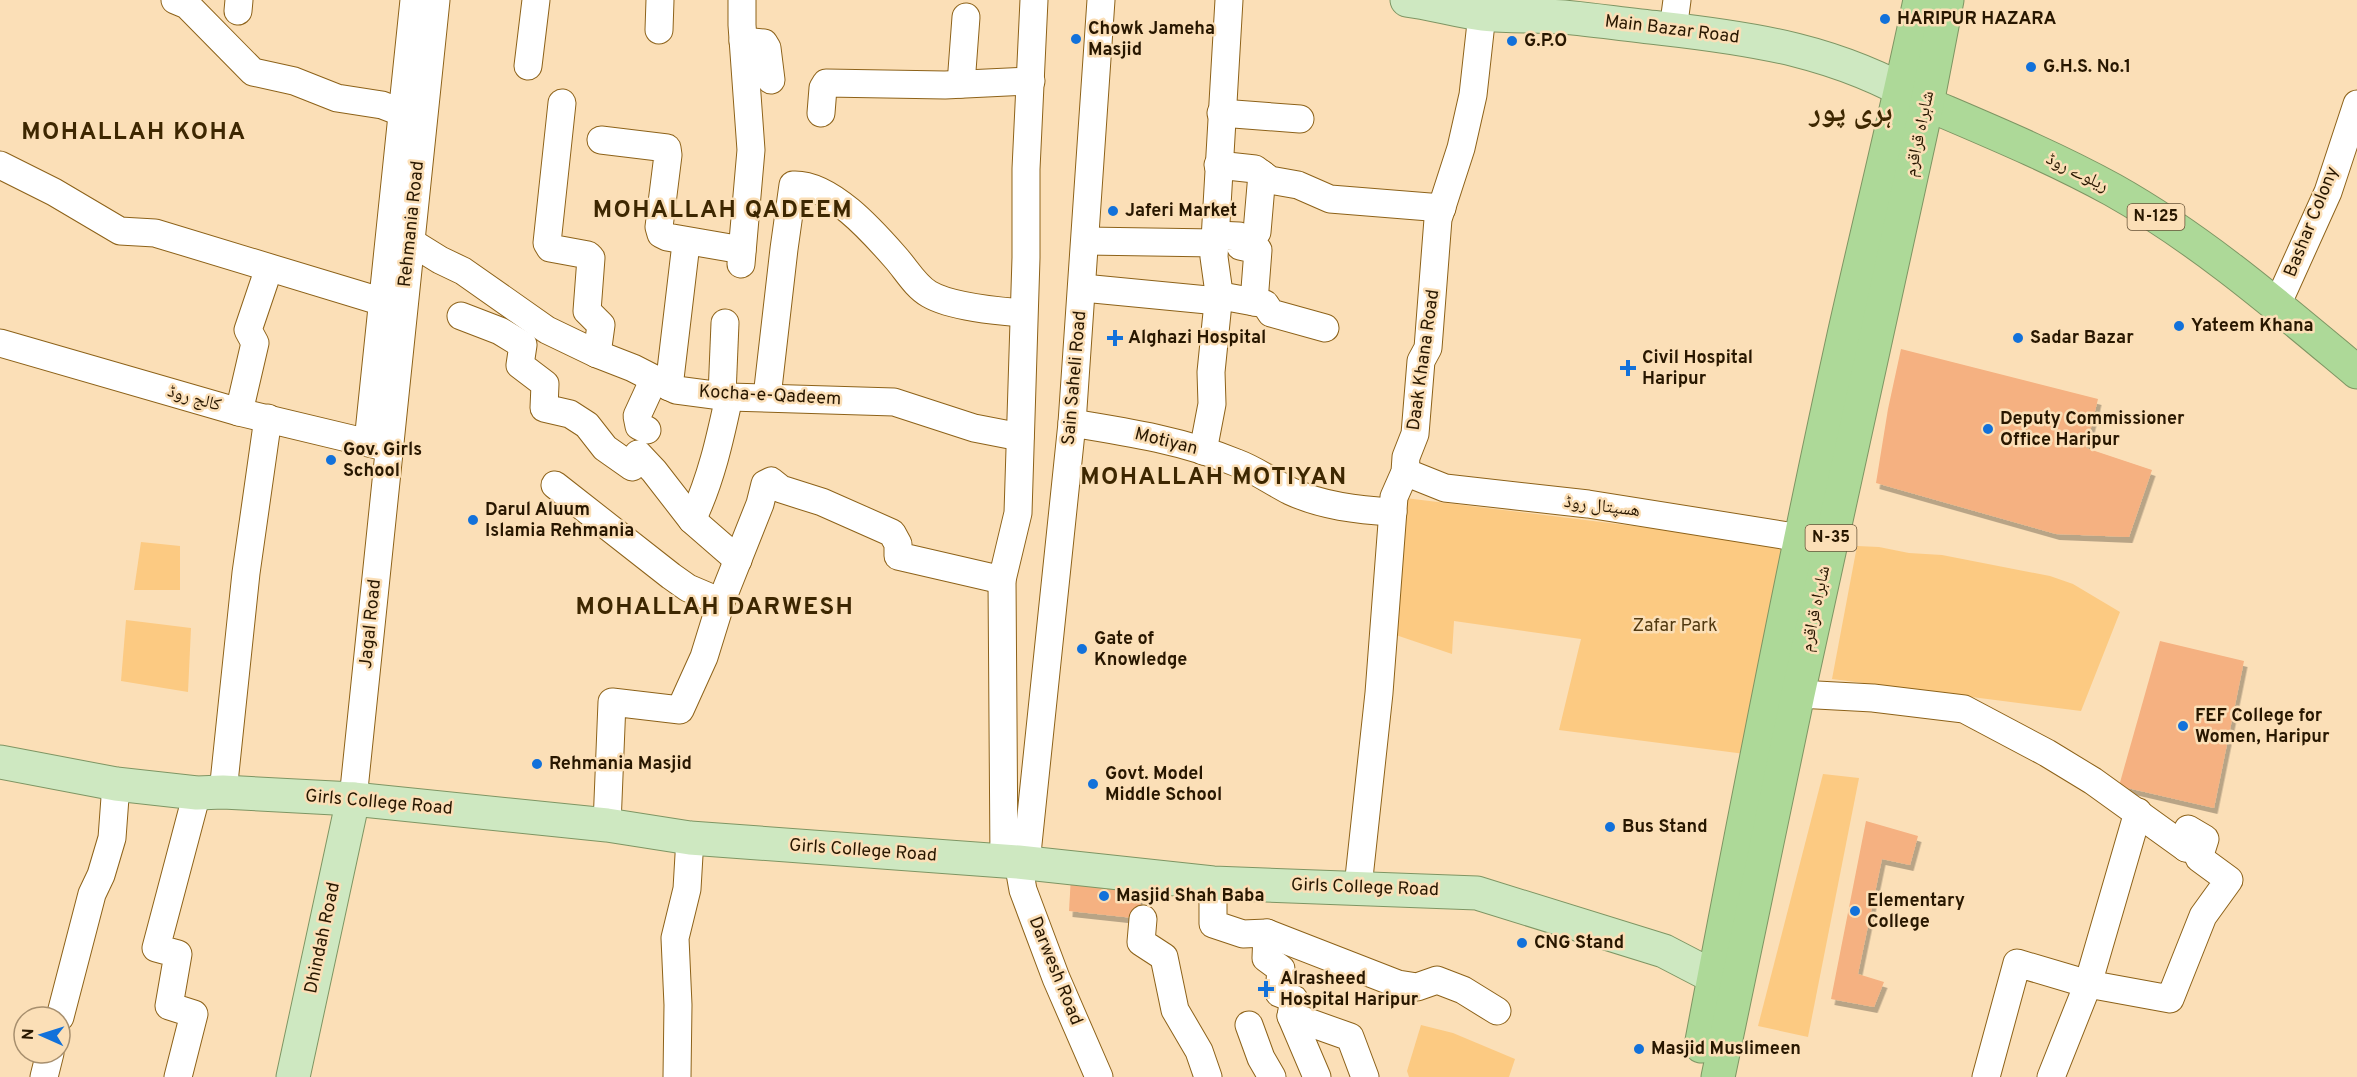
<svg xmlns="http://www.w3.org/2000/svg" width="2357" height="1077" font-family="Overpass,'Noto Naskh Arabic',sans-serif">
<style>
.green{fill:#fcca82}
.building{fill:#f5b181;filter:url(#shadow)}
.lines{fill:none;stroke-linecap:round;stroke-linejoin:round}
.minor-casing{stroke:#8d6219;stroke-width:29}
.major-casing{stroke:#7e9563;stroke-width:35}
.highway-casing{stroke:#7e9563;stroke-width:35}
.minor{stroke:#fff;stroke-width:27}
.major{stroke:#cee8c1;stroke-width:33}
.highway{stroke:#add998;stroke-width:33}
.poi-dot{fill:#1271da;stroke:#fbdfb7;stroke-width:2}
.labels{text-anchor:middle;dominant-baseline:central;stroke-width:5;stroke-linejoin:round;paint-order:stroke}
.shield{fill:#fbdfb7;stroke:#675337;stroke-width:1.5}
.shield-label{font-size:16px;font-weight:bold;fill:#281700}
.poi-label{font-size:18px;font-weight:bold;fill:#281700;stroke:#fbdfb7;text-anchor:start}
.street-label{font-size:18px;fill:#281700;stroke:#fbdfb7}
.park-label{font-size:18px;fill:#513910;stroke:#fbdfb7}
.district-label{font-size:24px;font-weight:bold;letter-spacing:1.5px;fill:#3d2701;stroke:#fbdfb7}
.town-label{font-size:30px;font-weight:bold;fill:#3d2701;stroke:#fbdfb7}
</style>
<defs>
<filter id="shadow"><feDropShadow dx="3.5" dy="6" stdDeviation="0" flood-color="#0004"/></filter>
</defs>
<rect width="100%" height="100%" fill="#fbdfb7"/>
<g class="green">
<path d="M1397,497l391,48 -43,209 -186,-24 22,-91 -127,-18 -2,33 -68,-23z"/>
<path d="M141,542l39,4v44h-46z"/>
<path d="M1857,546l22,1 30,6 33,2 108,21 23,8 47,28 -39,99 -249,-32z"/>
<path d="M126,620l65,8 -3,64 -67,-11z"/>
<path d="M1823,774l36,4 -51,259 -50,-11z"/>
<path d="M1421,1025l32,8 62,26 -6,18h-100l-2,-6z"/>
</g>
<g class="building">
<path d="M1901,349l197,50 -12,49 66,22 -23,67 -73,-3 -180,-51 12,-74z"/>
<path d="M2160,641l84,20 -30,147 -95,-22z"/>
<path d="M1866,821l52,15 -8,29 -28,-6 -24,115 26,8 -10,25 -43,-8z"/>
<path d="M1071,876l65,5 7,38 -74,-8z"/>
</g>
<g class="lines">
<g class="minor-casing">
<g id="minor">
<path d="M175,0l12,5 66,67 41,9 43,17 45,7 21,8"/>
<path d="M238,11l1,-11"/>
<path d="M659,30l1,-30"/>
<path d="M1673,30l4,-30"/>
<path d="M743,41l21,2 3,5 4,32"/>
<path d="M528,66l8,-66"/>
<path d="M961,84l5,-67"/>
<path d="M562,103l-15,140 3,5 38,7 3,3 -4,53 14,14 -4,29"/>
<path d="M821,113l2,-25 3,-5 119,2 86,-4"/>
<path d="M1221,113l79,6"/>
<path d="M601,140l66,8 1,7 -9,72 2,7 6,3 75,13"/>
<path d="M0,165l54,27 66,39 35,2 228,69"/>
<path d="M1218,165l37,4 15,11 28,5 32,14 112,9"/>
<path d="M1257,232l5,-58"/>
<path d="M1216,235l23,1 1,10 18,4 -4,52"/>
<path d="M1086,241l129,2"/>
<path d="M411,242l29,18 23,11 84,59 50,24 36,14 43,22 53,7 165,5 80,26 46,9"/>
<path d="M741,264l10,-114 -9,-125v-25"/>
<path d="M1083,288l135,13 9,-4 38,7 6,9 54,15"/>
<path d="M2277,305l51,-113 29,-88"/>
<path d="M461,316l39,15 23,14 -3,20 25,19 -1,24 26,6 17,11 18,23 27,19 6,-13 16,17 38,49 46,40"/>
<path d="M0,343l239,69 146,35"/>
<path d="M669,387l16,-135"/>
<path d="M722,395l3,-72"/>
<path d="M767,397l17,-148 9,-64c37,-2 80,47 102,72 11,12 20,29 34,37 22,13 69,17 94,19"/>
<path d="M239,412l16,-69 -7,-13 21,-62"/>
<path d="M1072,423c56,9 113,18 165,40 19,7 35,19 53,28 32,15 68,19 103,21"/>
<path d="M647,430l-8,-4 -2,-10 17,-37"/>
<path d="M368,442l46,-442"/>
<path d="M1203,451l9,-47 -1,-32 8,-79 -5,-36 15,-257"/>
<path d="M1405,472l40,16 143,16 213,34"/>
<path d="M555,485l116,91 17,12 33,14"/>
<path d="M692,520c19,-40 28,-81 37,-123"/>
<path d="M1798,694l75,4 91,11 83,44 46,28 93,67"/>
<path d="M223,792l23,-219 22,-155"/>
<path d="M353,799l83,-799"/>
<path d="M607,825l5,-123 68,8 24,-53 17,-55 39,-98 5,-20 6,-3 10,8 41,13 70,31 6,11v12l104,24"/>
<path d="M1004,861l-2,-281 16,-67 8,-255v-89l8,-169"/>
<path d="M1018,862l5,28 33,88 43,99"/>
<path d="M1026,863l46,-440 29,-423"/>
<path d="M1213,883v41l30,10 24,-1 131,51 19,3 20,-7 26,10 34,21"/>
<path d="M1358,887l21,-194 15,-196 11,-25 1,-15 9,-23 6,-73 7,-13 10,-129 23,-71 12,-53 9,-81"/>
<path d="M1143,919l-2,23 23,15 11,53 24,41 9,26"/>
<path d="M1267,933l-1,25 15,11 -2,24 15,6 -3,17 26,61"/>
<path d="M1291,1016l59,21 15,40"/>
<path d="M60,1017l32,-123 9,-19 11,-37 4,-54"/>
<path d="M1249,1025l12,33 11,19"/>
<path d="M44,1077l6,-24"/>
<path d="M178,1077l16,-63 -25,-8 9,-52 -22,-6 41,-155"/>
<path d="M677,1077l1,-72 -3,-67 12,-49 3,-51"/>
<path d="M1986,1077l31,-114 71,21 82,15 33,-83 26,-36 -30,-22 6,-19 -17,-10 -2,19"/>
<path d="M2051,1077l37,-93 50,-172"/>
</g>
</g>
<g class="major-casing">
<g id="major">
<path d="M1407,0c25,3 50,11 76,14 27,3 54,1 81,3 32,3 64,8 95,11 98,11 178,23 265,74"/>
<path d="M0,762l116,22 81,9 26,-1 130,7 254,26 83,13 328,24 195,21 264,10 187,58 50,26"/>
<path d="M293,1077l60,-278"/>
</g>
</g>
<g class="highway-casing">
<g id="highway">
<path d="M1927,104c63,27 126,53 186,86 89,50 166,117 244,182"/>
<path d="M1701,1046c45,-238 91,-475 143,-711 25,-112 53,-223 76,-335"/>
<path d="M1718,1077l80,-383 129,-590 20,-104"/>
</g>
</g>
<use href="#minor" class="minor"/>
<use href="#major" class="major"/>
<use href="#highway" class="highway"/>
</g>
<g class="poi-dot">
<circle cx="1885" cy="19" r="6"/>
<circle cx="1076" cy="39" r="6"/>
<circle cx="1512" cy="41" r="6"/>
<circle cx="2031" cy="67" r="6"/>
<circle cx="1113" cy="211" r="6"/>
<circle cx="2179" cy="326" r="6"/>
<path d="M1112 329h6v6h6v6h-6v6h-6v-6h-6v-6h6z"/>
<circle cx="2018" cy="338" r="6"/>
<path d="M1625 359h6v6h6v6h-6v6h-6v-6h-6v-6h6z"/>
<circle cx="1988" cy="429" r="6"/>
<circle cx="331" cy="460" r="6"/>
<circle cx="473" cy="520" r="6"/>
<circle cx="1082" cy="649" r="6"/>
<circle cx="2183" cy="726" r="6"/>
<circle cx="537" cy="764" r="6"/>
<circle cx="1093" cy="784" r="6"/>
<circle cx="1610" cy="827" r="6"/>
<circle cx="1104" cy="896" r="6"/>
<circle cx="1855" cy="911" r="6"/>
<circle cx="1522" cy="943" r="6"/>
<path d="M1263 980h6v6h6v6h-6v6h-6v-6h-6v-6h6z"/>
<circle cx="1639" cy="1049" r="6"/>
</g>
<g class="labels">
<g class="shield">
<rect x="2127.5" y="204" width="57" height="26" rx="4.5"/>
<rect x="1805.5" y="525" width="51" height="26" rx="4.5"/>
</g>
<g class="shield-label">
<text x="2156" y="217">N-125</text>
<text x="1831" y="538">N-35</text>
</g>
<g class="poi-label">
<text x="1897" y="19">HARIPUR HAZARA</text>
<text x="1088" y="29">Chowk Jameha<tspan x="1088" dy="21">Masjid</tspan></text>
<text x="1524" y="41">G.P.O</text>
<text x="2043" y="67">G.H.S. No.1</text>
<text x="1125" y="211">Jaferi Market</text>
<text x="2191" y="326">Yateem Khana</text>
<text x="1128" y="338">Alghazi Hospital</text>
<text x="2030" y="338">Sadar Bazar</text>
<text x="1642" y="358">Civil Hospital<tspan x="1642" dy="21">Haripur</tspan></text>
<text x="2000" y="419">Deputy Commissioner<tspan x="2000" dy="21">Office Haripur</tspan></text>
<text x="343" y="450">Gov. Girls<tspan x="343" dy="21">School</tspan></text>
<text x="485" y="510">Darul Aluum<tspan x="485" dy="21">Islamia Rehmania</tspan></text>
<text x="1094" y="639">Gate of<tspan x="1094" dy="21">Knowledge</tspan></text>
<text x="2195" y="716">FEF College for<tspan x="2195" dy="21">Women, Haripur</tspan></text>
<text x="549" y="764">Rehmania Masjid</text>
<text x="1105" y="774">Govt. Model<tspan x="1105" dy="21">Middle School</tspan></text>
<text x="1622" y="827">Bus Stand</text>
<text x="1116" y="896">Masjid Shah Baba</text>
<text x="1867" y="901">Elementary<tspan x="1867" dy="21">College</tspan></text>
<text x="1534" y="943">CNG Stand</text>
<text x="1280" y="979">Alrasheed<tspan x="1280" dy="21">Hospital Haripur</tspan></text>
<text x="1651" y="1049">Masjid Muslimeen</text>
</g>
<g class="street-label">
<text transform="translate(1672 30) rotate(7)">Main Bazar Road</text>
<text transform="translate(1920 134) rotate(-78)">شاہراہ قراقرم</text>
<text transform="translate(2077 173) rotate(26)">ریلوے روڈ</text>
<text transform="translate(2312 222) rotate(-68)">Bashar Colony</text>
<text transform="translate(412 224) rotate(-84)">Rehmania Road</text>
<text transform="translate(1424 360) rotate(-82)">Daak Khana Road</text>
<text transform="translate(1075 378) rotate(-85)">Sain Saheli Road</text>
<text transform="translate(770 396) rotate(3)">Kocha-e-Qadeem</text>
<text transform="translate(194 399) rotate(16)">کالج روڈ</text>
<text transform="translate(1166 442) rotate(14)">Motiyan</text>
<text transform="translate(1602 507) rotate(7)">ھسپتال روڈ</text>
<text transform="translate(1816 609) rotate(-78)">شاہراہ قراقرم</text>
<text transform="translate(371 624) rotate(-84)">Jagal Road</text>
<text transform="translate(379 803) rotate(5)">Girls College Road</text>
<text transform="translate(863 851) rotate(4)">Girls College Road</text>
<text transform="translate(1365 888) rotate(2)">Girls College Road</text>
<text transform="translate(323 938) rotate(-78)">Dhindah Road</text>
<text transform="translate(1055 971) rotate(68)">Darwesh Road</text>
</g>
<g class="park-label">
<text x="1675" y="626">Zafar Park</text>
</g>
<g class="district-label">
<text x="134" y="133">MOHALLAH KOHA</text>
<text x="723" y="211">MOHALLAH QADEEM</text>
<text x="1214" y="478">MOHALLAH MOTIYAN</text>
<text x="715" y="608">MOHALLAH DARWESH</text>
</g>
<g class="town-label">
<text x="1851" y="113">ہری پور</text>
</g>
</g>
<g transform="translate(42 1035) rotate(273)"><circle r="28" fill="#fbdfb7" stroke="#a78f6e" stroke-width="1.5"/>
<path d="M0-4.5L10 22L0 15L-10 22Z" fill="#1271da"/>
<text y="-9" font-size="16" font-weight="bold" text-anchor="middle" fill="#281700">N</text>
</g>
</svg>
